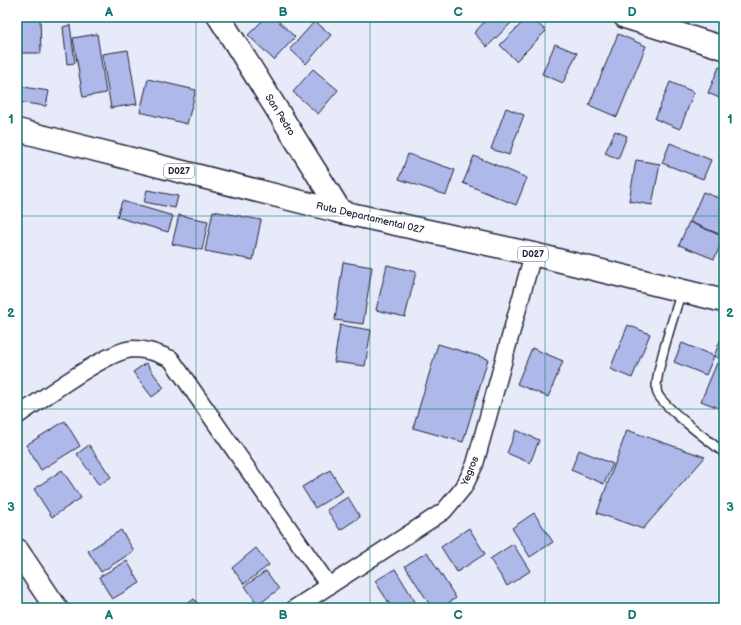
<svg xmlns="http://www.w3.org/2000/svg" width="741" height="625" font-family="'Balsamiq Sans',sans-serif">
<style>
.building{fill:#aeb9ea;stroke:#22223b}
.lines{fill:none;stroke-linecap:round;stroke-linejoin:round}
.lane-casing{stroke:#22223b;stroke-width:11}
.street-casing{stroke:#22223b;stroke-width:19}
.secondary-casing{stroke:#22223b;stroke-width:25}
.primary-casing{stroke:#22223b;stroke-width:25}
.lane{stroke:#fff;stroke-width:8}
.street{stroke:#fff;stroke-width:16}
.secondary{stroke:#fff;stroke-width:22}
.primary{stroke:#fff;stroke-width:22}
.grid{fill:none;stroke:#0f766e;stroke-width:1;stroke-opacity:0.55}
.labels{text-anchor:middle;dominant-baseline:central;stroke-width:4;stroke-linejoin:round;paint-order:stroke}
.shield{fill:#fff;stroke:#646476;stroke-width:1}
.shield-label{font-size:9px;font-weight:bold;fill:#22223b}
.street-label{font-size:10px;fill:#22223b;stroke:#fff}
.neatline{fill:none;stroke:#0f766e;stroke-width:1.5}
.grid-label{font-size:13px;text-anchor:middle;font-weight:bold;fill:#0f766e}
</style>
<rect width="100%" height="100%" fill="#e7eaf9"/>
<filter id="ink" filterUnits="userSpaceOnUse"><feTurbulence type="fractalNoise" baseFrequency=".025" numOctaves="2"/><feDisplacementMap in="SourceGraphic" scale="8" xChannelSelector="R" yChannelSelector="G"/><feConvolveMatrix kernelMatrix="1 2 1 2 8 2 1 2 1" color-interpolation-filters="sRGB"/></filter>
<g filter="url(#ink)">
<g class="building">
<path d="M19,17h21l1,36h-21z"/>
<path d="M266,17h8l21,20 -21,23 -26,-25z"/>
<path d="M489,17h17l6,5 -25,25 -13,-14z"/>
<path d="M528,17h3l15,14 -30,30 -16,-16z"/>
<path d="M315,21l16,14 -25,29 -16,-15z"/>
<path d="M70,25l5,38 -8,1 -4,-37z"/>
<path d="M97,34l9,59 -23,4 -10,-59z"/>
<path d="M618,34l28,12 -29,71 -28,-12z"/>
<path d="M555,44l22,9 -14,30 -21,-9z"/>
<path d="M128,50l9,54 -26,4 -9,-54z"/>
<path d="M719,67l5,2v31l-16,-7z"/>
<path d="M313,69l25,21 -20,24 -25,-22z"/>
<path d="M148,79l48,11 -9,34 -47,-12z"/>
<path d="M670,82l24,10 -14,37 -25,-10z"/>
<path d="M17,86l32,5 -3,15 -29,-4z"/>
<path d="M506,108l18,7 -15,40 -18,-6z"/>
<path d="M615,131l12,5 -9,23 -13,-6z"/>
<path d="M670,143l41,17 -8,19 -41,-16z"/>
<path d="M408,154l47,16 -9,25 -47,-16z"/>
<path d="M474,156l53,22 -11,27 -53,-22z"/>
<path d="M636,160l24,4 -8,41 -23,-4z"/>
<path d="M17,181l5,1 -5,18z"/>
<path d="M147,190l31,6 -3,12 -31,-6z"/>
<path d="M703,192l21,8v36l-34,-14z"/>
<path d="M122,201l51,15 -5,16 -51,-15z"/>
<path d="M213,211l48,9 -8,40 -48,-9z"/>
<path d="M179,215l29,6 -6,29 -30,-6z"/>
<path d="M689,222l35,15 -10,22 -35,-14z"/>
<path d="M343,262l29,5 -9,57 -28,-4z"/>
<path d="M387,265l29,7 -11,45 -29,-7z"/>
<path d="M340,325l31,5 -6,36 -31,-4z"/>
<path d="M628,325l22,9 -18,44 -22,-9z"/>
<path d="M722,336l2,1v23l-10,-4z"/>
<path d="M682,343l32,13 -8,19 -32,-13z"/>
<path d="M438,344l50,15 -25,83 -50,-14z"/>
<path d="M532,348l31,13 -15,36 -31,-13z"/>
<path d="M146,363l18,25 -12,9 -19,-25z"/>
<path d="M717,363l7,2v45l-23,-9z"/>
<path d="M65,421l15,25 -39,24 -15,-25z"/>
<path d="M516,430l23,10 -9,23 -23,-10z"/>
<path d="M627,430l78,27 -62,72 -46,-16z"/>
<path d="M89,445l22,32 -12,8 -22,-31z"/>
<path d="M579,450l34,14 -9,20 -33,-14z"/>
<path d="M62,470l19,28 -29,19 -18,-28z"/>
<path d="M330,470l13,21 -28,17 -13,-21z"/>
<path d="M348,497l12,20 -20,13 -13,-20z"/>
<path d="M534,513l19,29 -23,15 -18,-29z"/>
<path d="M469,528l16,26 -28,18 -16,-25z"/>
<path d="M121,530l13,21 -33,21 -13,-21z"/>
<path d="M513,544l17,27 -23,15 -17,-27z"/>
<path d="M256,548l13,17 -25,19 -12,-16z"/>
<path d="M427,552l29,46 -16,10h-8l-27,-42z"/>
<path d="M127,561l13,22 -28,16 -13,-22z"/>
<path d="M395,569l24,39h-27l-17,-27z"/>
<path d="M266,571l13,18 -21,16 -13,-19z"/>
<path d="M194,599l7,9h-19z"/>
</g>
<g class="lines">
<g class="lane-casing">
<path id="lane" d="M681,292c-5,19 -28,84 -24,100 3,13 54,50 67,61"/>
</g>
<g class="street-casing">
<g id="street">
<path d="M17,416c24,-16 91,-66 116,-67 14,0 26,5 38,10l158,227"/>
<path d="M295,608l149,-97 20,-24 11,-23 58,-210"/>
</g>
</g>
<g class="secondary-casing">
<g id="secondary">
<path d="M219,17l122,195"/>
<path d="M625,17l99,31"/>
<path d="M17,550l39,58"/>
</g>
</g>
<g class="primary-casing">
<path id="primary" d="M17,130l324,82 192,42 191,47"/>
</g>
<use href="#lane" class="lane"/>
<use href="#street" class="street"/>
<use href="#secondary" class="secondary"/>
<use href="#primary" class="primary"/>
</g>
</g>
<path class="grid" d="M196,17v591M370,17v591M545,17v591M17,216h707M17,409h707"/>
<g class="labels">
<g class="shield">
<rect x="164" y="164" width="30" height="14" rx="3"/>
<rect x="518" y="247" width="30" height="14" rx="3"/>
</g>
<g class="shield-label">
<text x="179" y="171">D027</text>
<text x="533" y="254">D027</text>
</g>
<g class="street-label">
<text transform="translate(280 115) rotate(58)">San Pedro</text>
<text transform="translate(370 218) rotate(13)">Ruta Departamental 027</text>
<text transform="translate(470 471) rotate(-68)">Yegros</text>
</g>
</g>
<rect width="741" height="625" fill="none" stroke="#fff" stroke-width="44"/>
<rect x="22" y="22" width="697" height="581" class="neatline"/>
<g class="grid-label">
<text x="109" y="16">A</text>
<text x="283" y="16">B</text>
<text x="458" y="16">C</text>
<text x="632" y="16">D</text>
<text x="11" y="123">1</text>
<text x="730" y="123">1</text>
<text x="11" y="317">2</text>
<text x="730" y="317">2</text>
<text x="11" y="511">3</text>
<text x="730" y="511">3</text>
<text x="109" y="619">A</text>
<text x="283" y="619">B</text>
<text x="458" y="619">C</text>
<text x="632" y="619">D</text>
</g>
</svg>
